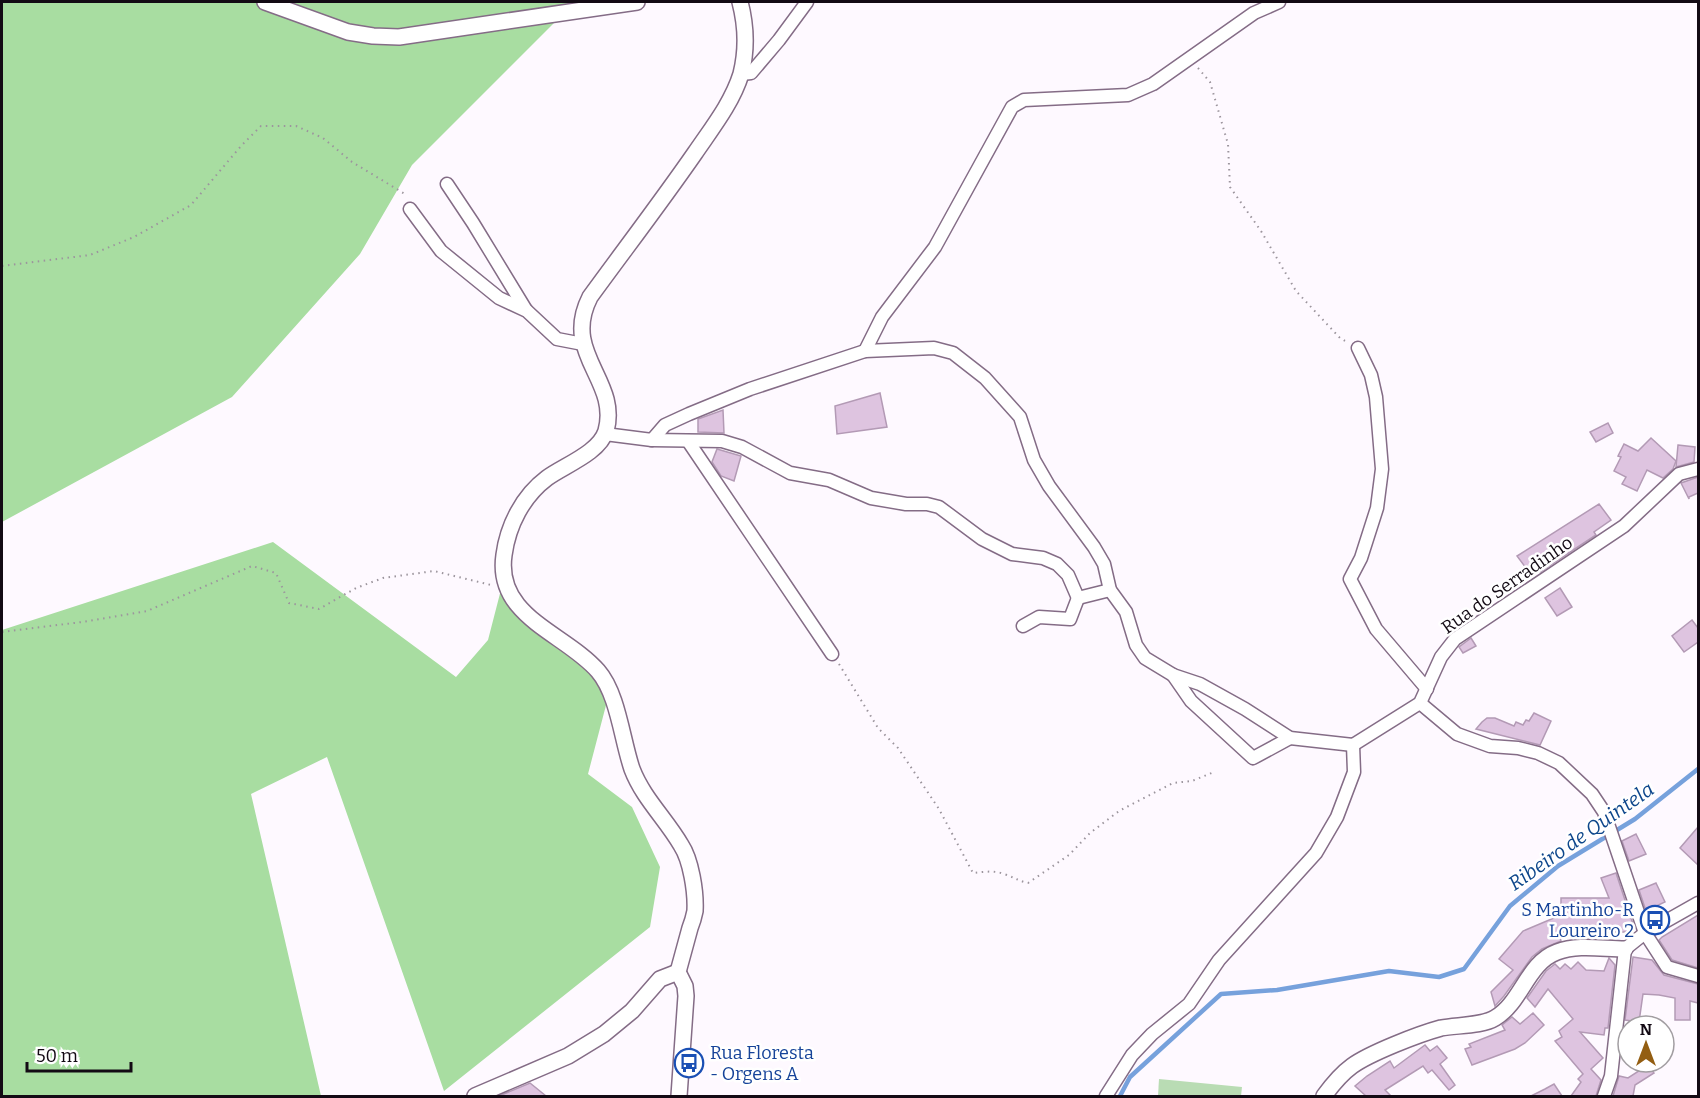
<svg xmlns="http://www.w3.org/2000/svg" width="1700" height="1098" font-family="Bitter,serif">
<style>
.green{fill:#b9dcb4}
.forest{fill:#a8dda1}
.lines{fill:none;stroke-linecap:round;stroke-linejoin:round}
.stream{stroke:#76a1dc;stroke-width:4.5}
.building{fill:#dec4e0;stroke:#b39ab5;stroke-width:1.5}
.minor-casing{stroke:#846c86;stroke-width:15}
.tertiary-casing{stroke:#846c86;stroke-width:18}
.path{stroke:#9c959d;stroke-width:2;stroke-dasharray:1.5 4.5;stroke-linecap:butt}
.minor{stroke:#fff;stroke-width:12}
.tertiary{stroke:#fff;stroke-width:15}
.labels{text-anchor:middle;dominant-baseline:central;stroke-width:5;stroke-linejoin:round;paint-order:stroke}
.street-label{font-size:18px;fill:#130a14;stroke:#fff}
.transit-label{font-size:18px;fill:#164399;stroke:#fff;text-anchor:end}
.water-label{font-size:20px;font-style:italic;fill:#0d468b;stroke:#fff}
</style>
<rect width="100%" height="100%" fill="#fef9ff"/>
<path class="green" d="M1159,1079l83,8 -1,9h-83z"/>
<g class="forest">
<path d="M2,2h573l-163,163 -52,89 -128,143 -230,125z"/>
<path d="M273,542l183,135 32,-37 16,-62 2,10 104,102 -22,84 44,33 28,60 -10,60 -206,164 -117,-334 -76,37 70,302h-319v-466z"/>
</g>
<g class="lines">
<path class="stream" d="M1120,1096l10,-19 91,-83 56,-4 112,-19 50,6 25,-8 46,-63 48,-40 77,-47 63,-50"/>
</g>
<g class="building">
<path d="M880,393l7,34 -50,7 -2,-28z"/>
<path d="M723,410l1,23 -26,-1v-13z"/>
<path d="M1608,423l5,10 -17,9 -6,-10z"/>
<path d="M1651,438l25,23 -3,8 -10,9 -16,-8 -10,21 -15,-7 4,-7 -12,-6 7,-14 -3,-1 6,-12 14,7z"/>
<path d="M1678,445l17,2 -1,15 -18,5z"/>
<path d="M717,449l24,7 -7,25 -13,-5 -9,-14z"/>
<path d="M1698,477v16l-9,4v2l-8,-16z"/>
<path d="M1599,504l12,16 -17,12 2,3 -56,37 -7,-9 -7,5 -9,-12z"/>
<path d="M1560,588l12,19 -15,9 -12,-18z"/>
<path d="M1692,620l6,8v14l-14,10 -12,-16z"/>
<path d="M1471,638l5,8 -13,7 -4,-6z"/>
<path d="M1534,713l17,8 -11,24 -64,-16 6,-7 5,-4h8l19,8 2,-4 7,3 3,-5 3,1z"/>
<path d="M1698,827v38l-18,-17z"/>
<path d="M1636,834l10,20 -17,7 -7,-20z"/>
<path d="M1616,873l17,51 -2,6 -4,2h-32l8,-8 -18,8h-26l2,9 -19,8 -10,8 -28,39 -9,10 -4,-14 22,-22 -14,-11 24,-28 38,-16v-17h48l-8,-20z"/>
<path d="M1656,883l9,19 -19,9 -7,-21z"/>
<path d="M1698,915v53l-26,-8 -13,-20 3,-3z"/>
<path d="M1633,957l19,3 12,15 34,9v19l-8,-2v19h-15v-22l-16,-3 -16,-1 -4,28 -14,-2z"/>
<path d="M1609,958l6,7 -7,63h-3l-1,7 -24,-3 23,26 -12,11 10,11 -5,16h-25l10,-14 -3,-3 5,-5 -28,-33 7,-4 -3,-6 14,-12 -25,-30 -13,18 -8,-9 19,-27 9,-7 5,5 5,-5 6,5 7,-7 8,8 18,1z"/>
<path d="M1533,1013l11,12 -19,18 -10,6 -43,16 -7,-16 6,-2 -2,-3 36,-14 -3,-5 10,-8 8,7z"/>
<path d="M1425,1045l5,6 7,-5 10,12 -7,6 15,21 -6,5 -17,-20 -4,3 -5,-7 -38,24 6,6h-25l-11,-10 12,-10 23,-15 4,7z"/>
<path d="M1648,1065l6,8 -19,12 -2,11h-20l6,-20 9,2z"/>
<path d="M530,1083l16,13h-47z"/>
<path d="M1554,1084l8,12h-31l14,-7z"/>
</g>
<g class="lines">
<g class="minor-casing">
<g id="minor">
<path d="M741,74l10,-1 28,-33 28,-38"/>
<path d="M447,184l26,39 53,87"/>
<path d="M410,209l31,42 58,47 28,13 30,28 26,5"/>
<path d="M1358,348l13,27 5,22 6,72 -5,39 -16,50 -11,21 26,50 51,60"/>
<path d="M865,351l17,-34 53,-70 77,-140 12,-7 104,-5 25,-11 101,-71 25,-11"/>
<path d="M605,434l47,6 70,1 20,6 48,26 39,7 42,18 35,6h21l12,3 43,32 30,15 31,4 14,6 11,11 10,23 32,-8"/>
<path d="M652,440l13,-15 24,-11 61,-25 115,-38 69,-3 19,5 32,25 35,39 14,43 15,26 45,61 10,17 6,26 16,22 10,33 9,13 28,17 27,9 45,25 45,29 63,7"/>
<path d="M688,441l144,213"/>
<path d="M1023,626l16,-9 31,2 8,-21"/>
<path d="M1173,675l18,26 62,57 37,-20"/>
<path d="M1420,703l37,31 33,12 28,2 20,5 21,10 33,31 12,18 41,121 22,34 31,9"/>
<path d="M1353,745l67,-42 21,-46 14,-18 169,-113 55,-52 19,-5"/>
<path d="M1106,1096l26,-41 20,-21 37,-30 30,-44 97,-107 21,-36 17,-45 -1,-27"/>
<path d="M1604,1096l7,-20 14,-127 20,-16 53,-30"/>
</g>
</g>
<g class="tertiary-casing">
<g id="tertiary">
<path d="M265,2l83,30 25,4 26,1 238,-35"/>
<path d="M678,972c4,-15 8,-29 12,-44 2,-5 4,-12 5,-17 1,-19 -4,-51 -14,-66 -15,-26 -38,-47 -49,-76 -10,-29 -14,-75 -34,-98 -33,-38 -103,-54 -94,-116 4,-30 19,-59 43,-77 18,-13 52,-25 59,-47 14,-51 -45,-77 -16,-134 35,-48 71,-95 105,-144 17,-25 37,-50 46,-79 6,-24 5,-49 -1,-72"/>
<path d="M678,972l7,14 1,10 -7,100"/>
<path d="M475,1096l93,-40 36,-22 28,-23 28,-32 18,-7"/>
<path d="M1324,1096c8,-11 17,-22 28,-30 18,-13 67,-32 89,-38 16,-3 41,-2 54,-10 27,-16 32,-55 62,-66 21,-8 46,-3 68,-3"/>
</g>
</g>
<g class="path">
<path d="M1198,68l12,14 18,62 2,43 31,44 35,60 44,47 7,4"/>
<path d="M2,266l88,-11 44,-18 57,-32 50,-59 20,-20h35l27,12 29,24 53,32 1,2"/>
<path d="M2,632l80,-10 65,-11 105,-45 24,7 13,30 30,6 37,-21 27,-10 51,-7 57,14"/>
<path d="M839,664l39,64 20,20 41,61 34,64c10,-1 21,-3 31,1 9,3 15,7 24,9l41,-28 21,-22 29,-22 54,-28 19,-2 22,-9"/>
</g>
<use href="#minor" class="minor"/>
<use href="#tertiary" class="tertiary"/>
</g>
<defs>
<g id="bus-ring" transform="scale(1.5)"><circle r="9.5" fill="#fff" stroke="#1a4fb4" stroke-width="1.5"/><path d="M-5-6H5V4H4V6H2V4H-2V6H-4V4H-5ZM-3.5-4V0h7V-4ZM-3.5 1.2v1.5H-2V1.2ZM2 1.2v1.5H3.5V1.2Z" fill="#1a4fb4"/></g>
</defs>
<g fill-rule="evenodd">
<use href="#bus-ring" x="1655" y="920"/>
<use href="#bus-ring" x="689" y="1063"/>
</g>
<g class="labels">
<g class="street-label">
<text transform="translate(1507 585) rotate(-35)">Rua do Serradinho</text>
</g>
<g class="transit-label">
<text x="1634" y="910">S Martinho-R<tspan x="1634" dy="21">Loureiro 2</tspan></text>
<text x="710" y="1053" text-anchor="start">Rua Floresta<tspan x="710" dy="21">- Orgens A</tspan></text>
</g>
<g class="water-label">
<text transform="translate(1581 836) rotate(-35)">Ribeiro de Quintela</text>
</g>
</g>
<rect width="1700" height="1098" fill="none" stroke="#130a14" stroke-width="6"/>
<g transform="translate(1646 1044)"><circle r="28" fill="#ffffff" stroke="#a19da1" stroke-width="1.5"/>
<path d="M0-4.5L10 22L0 15L-10 22Z" fill="#935e12"/>
<text y="-9" font-size="16" font-weight="bold" text-anchor="middle" fill="#130a14">N</text>
</g>
<path d="M27 1062v9h104v-9" fill="none" stroke="#130a14" stroke-width="3"/>
<text x="36" y="1062" font-size="18" fill="#130a14" stroke="#ffffff" stroke-width="4.5" paint-order="stroke">50 m</text>
</svg>
